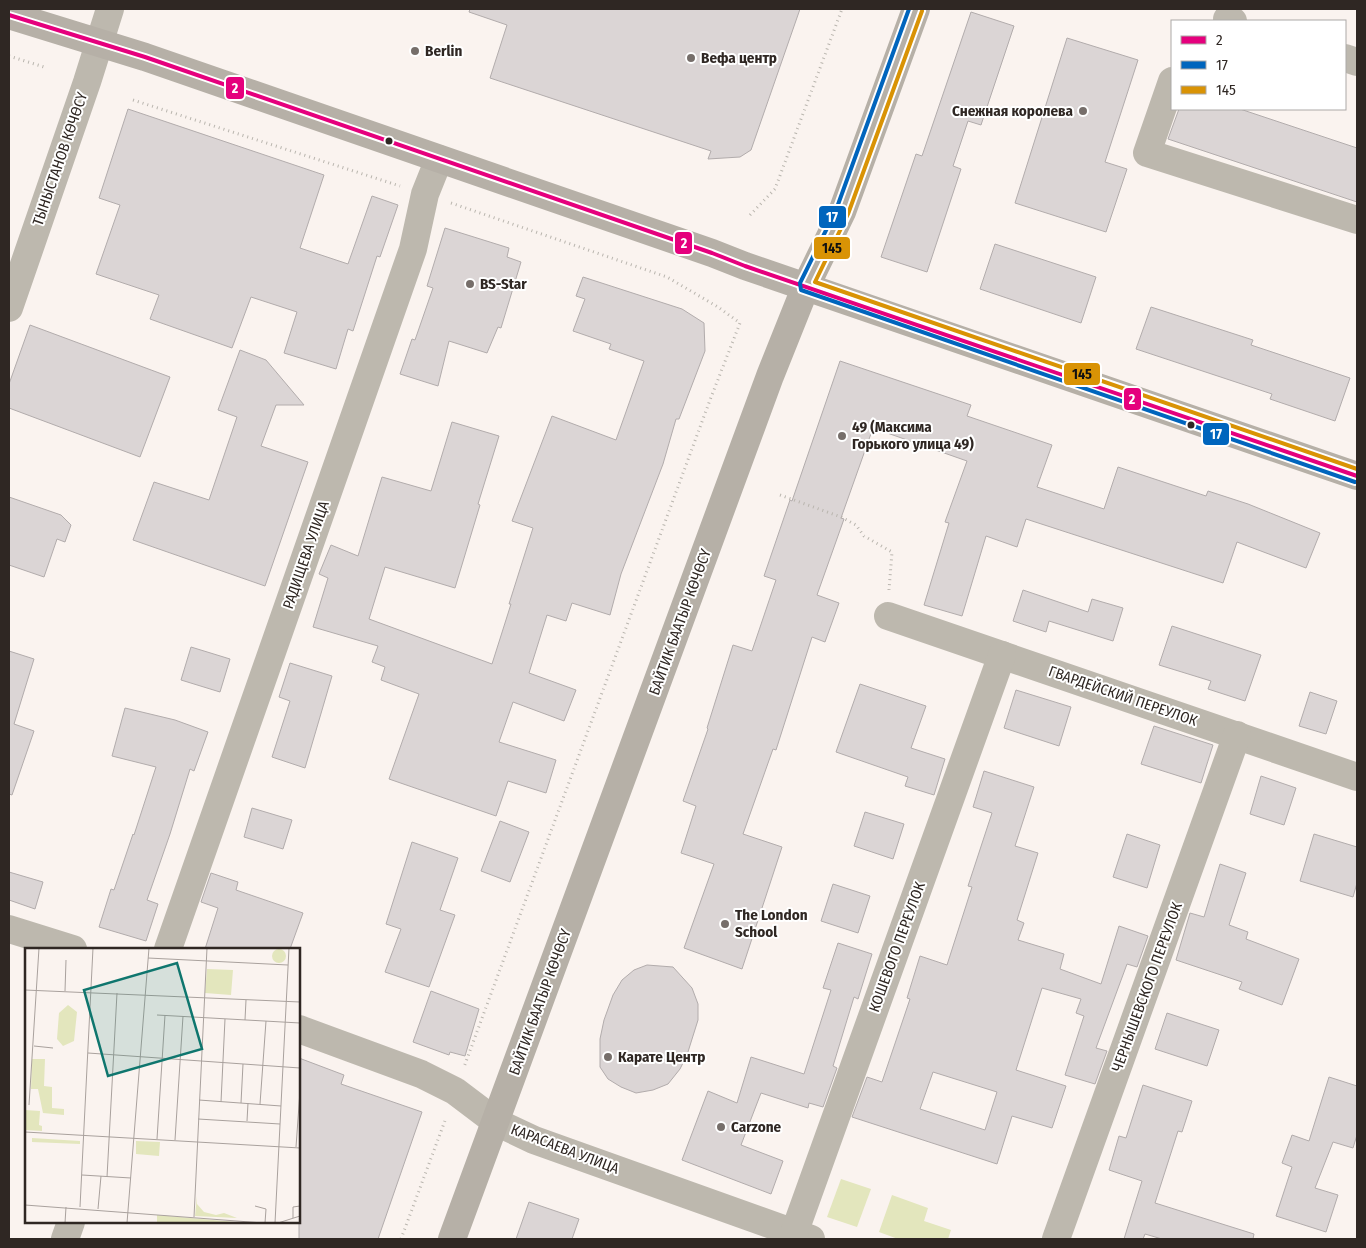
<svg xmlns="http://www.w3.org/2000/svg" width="1366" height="1248" font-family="'Fira Sans Condensed',sans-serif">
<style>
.green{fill:#e3e6bd}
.building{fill:#dbd5d5;stroke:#b2acac;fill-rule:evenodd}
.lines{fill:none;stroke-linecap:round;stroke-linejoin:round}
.path{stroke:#b9b5ae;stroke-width:3;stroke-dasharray:1 4;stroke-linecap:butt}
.minor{stroke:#bdb8ae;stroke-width:28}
.major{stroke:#b6b0a7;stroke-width:28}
.bus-1-casing{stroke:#fff;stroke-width:8}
.bus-2-casing{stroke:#fff;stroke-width:8}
.bus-3-casing{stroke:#fff;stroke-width:8}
.bus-1{stroke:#e5007d;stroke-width:4}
.bus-2{stroke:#0065bd;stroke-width:4}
.bus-3{stroke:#d99305;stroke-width:4}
.poi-dot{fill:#766e6a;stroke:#fff;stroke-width:2}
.bus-dot{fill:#2f2723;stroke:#fff;stroke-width:2}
.labels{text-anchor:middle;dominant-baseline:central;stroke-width:4;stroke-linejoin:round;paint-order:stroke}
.poi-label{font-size:15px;font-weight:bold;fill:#2f2723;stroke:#fff;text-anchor:start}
.street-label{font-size:15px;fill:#2f2723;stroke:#fff}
.inset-road{fill:none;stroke:#a9a19d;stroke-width:1}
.view{fill:#0f766e;fill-opacity:0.15;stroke:#0f766e;stroke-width:2.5}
.inset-edge{fill:none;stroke:#2f2723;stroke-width:2.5}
.line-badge{stroke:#fff;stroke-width:2}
.badge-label{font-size:14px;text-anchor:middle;font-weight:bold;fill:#fff}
.pale-badge-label{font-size:14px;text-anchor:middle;font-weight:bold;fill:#111}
</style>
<rect width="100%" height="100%" fill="#faf3ef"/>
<g class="green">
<path d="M841,1179l30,10 -14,38 -30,-10z"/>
<path d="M892,1195l36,13 -4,13 27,9 -3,9h-50l-19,-7z"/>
</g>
<g class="building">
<path d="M470,9h330l-49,141 -11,7 -32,2 3,-8 -221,-73 17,-53 -38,-13z"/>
<path d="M971,12l43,14 -33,99 -13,-4 -15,45 8,3 -34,103 -46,-15 35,-103 6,2z"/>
<path d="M1067,38l71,22 -33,102 22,7 -21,63 -91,-29z"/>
<path d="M128,109l196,66 -24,73 48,16 24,-68 26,9 -18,52 -3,-1 -24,75 -5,-2 -12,40 -52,-16 13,-41 -46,-15 -19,51 -82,-29 9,-24 -63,-21 24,-69 -21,-7z"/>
<path d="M1179,109h61l117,39v54l-189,-63z"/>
<path d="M445,228l64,20 -2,9 14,5 -20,66 -3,-1 -11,26 -38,-12 -11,45 -38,-12 12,-35 3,1 18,-52 -6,-2z"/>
<path d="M995,244l101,33 -15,46 -101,-34z"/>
<path d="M583,277l99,32 22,14 1,28 -26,68h-3l-13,45 -42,110 -11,41 -38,-12 -6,18 -19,-6 -18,58 47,17 -12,31 -51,-19 -14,40 57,18 -10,33 -38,-12 -12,35 -107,-37 30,-85 -38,-14 4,-13 -13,-5 6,-16 -65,-19 15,-49 -9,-4 12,-29 27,11 24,-79 49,14 21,-69 47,14 -21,68 2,1 -25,83 -70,-21 -16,52 123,45 19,-60h-2l24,-76 -21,-7 40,-105 64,24 28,-79 -35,-12 2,-5 -38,-13 12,-32 -9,-3z"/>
<path d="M1151,307l102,33 -2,5 99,33 -15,43 -65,-22 2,-5 -136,-45z"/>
<path d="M30,325l140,52 -30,80 -131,-49v-24z"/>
<path d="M240,350l26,10 38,45h-28l-15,41 47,16 -43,124 -132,-46 21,-58 55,18 28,-83 -19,-7z"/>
<path d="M840,361l131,44 -4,11 85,29 -15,42 67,22 14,-42 88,29 2,-5 40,13 72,29 -14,35 -69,-26 -14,41 -197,-64 -9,28 -31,-11 -24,80 -38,-11 25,-82 -4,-1 22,-61 -94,-33 -32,90 3,1 -27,76 22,8 -14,39 -13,-5 -36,113 -3,-1 -30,85 39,13 -40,122 -58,-21 30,-84 -33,-11 15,-47 -13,-5 25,-72 -1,-1 26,-83 19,6 24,-71 -12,-4 26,-76 2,1z"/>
<path d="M9,497l52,18 10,10 -6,17 -8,-3 -13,38 -35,-12z"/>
<path d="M1023,590l65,22 4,-13 31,9 -10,33 -64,-20 -3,11 -33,-11z"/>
<path d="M1172,626l89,29 -16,46 -37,-12 3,-8 -52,-16z"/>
<path d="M191,647l39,12 -10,33 -39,-12z"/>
<path d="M9,651l25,8 -20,65 20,7 -22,64 -3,-1z"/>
<path d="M290,663l42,13 -27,92 -33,-11 18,-56 -11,-4z"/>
<path d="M860,684l66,22 -15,42 34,11 -11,36 -29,-9 3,-9 -72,-25z"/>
<path d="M1016,690l55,17 -12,39 -55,-18z"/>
<path d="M1310,692l27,9 -11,33 -27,-8z"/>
<path d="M125,708l50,12 33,12 -14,39 -4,-2 -20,65 -23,66 11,4 -12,37 -47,-14 12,-38 3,1 19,-56 1,1 22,-68 -44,-11z"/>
<path d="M1154,726l59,19 -12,38 -60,-19z"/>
<path d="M984,771l50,16 -19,59 23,7 -21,67 7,3 -6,17 46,14 -4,15 41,15 18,-58 29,10 -11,31 -10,-3 -31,84 11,3 -12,33 -30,-9 19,-59 -8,-3 5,-14 -39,-11 -26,82 50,16 -14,42 -40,-12 -15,48 -145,-47 15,-40 15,5 28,-83 -3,-1 13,-42 27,9 25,-78 -4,-1 24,-73 -19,-6zM933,1072l64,20 -12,38 -65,-21z"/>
<path d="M1261,776l35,12 -12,37 -34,-11z"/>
<path d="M252,808l40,12 -9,29 -39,-12z"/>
<path d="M865,812l39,12 -11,35 -39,-13z"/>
<path d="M500,821l29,11 -19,50 -29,-11z"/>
<path d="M1127,834l33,11 -13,43 -34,-11z"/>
<path d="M1314,834l43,13v36l-4,14 -53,-16z"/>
<path d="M412,842l46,16 -18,52 15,5 -26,72 -44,-15 16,-43 -15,-5z"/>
<path d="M1220,864l26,9 -17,52 19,7 -2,7 53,20 -17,46 -43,-16 3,-7 -66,-22 14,-47 14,4z"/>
<path d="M9,872l34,10 -8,27 -26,-9z"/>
<path d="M211,873l27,9 -2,8 67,23 -13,36h-85l13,-41 -17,-6z"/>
<path d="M833,884l37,12 -12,37 -37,-12z"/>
<path d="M838,943l34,11 -14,45 -4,-2 -21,69 4,2 -14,39 -14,-4 -1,5 -47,-15 -20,52 42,16 -12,33 -89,-34 26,-69 29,12 14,-46 53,17 27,-84 -8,-2z"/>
<path d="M647,965l26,2 19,21 6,16v16l-11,35 -7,14 -12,15 -15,6 -17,3 -15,-6 -13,-8 -8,-12v-28l4,-19 9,-25 9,-15 12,-10z"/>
<path d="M431,991l48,18 -14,47 -15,-4 -1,3 -36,-13z"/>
<path d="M1167,1013l52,17 -12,36 -52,-17z"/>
<path d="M299,1058l45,17 -3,9 81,28 -44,127h-79z"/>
<path d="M1329,1077l28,9v49l-4,13 -20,-6 -18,46 23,7 -12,37 -50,-16 16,-49 -10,-4 10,-28 17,6z"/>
<path d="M1143,1085l49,16 -10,31 -4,-1 -23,72 99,31 -1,5h-91l-17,-5 -2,5h-19l18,-58 -33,-11 10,-34 7,2z"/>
<path d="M529,1202l50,17 -7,20h-56z"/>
</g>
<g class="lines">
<g class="path">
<path d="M9,56l35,11"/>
<path d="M133,100l267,86"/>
<path d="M451,203l216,74 51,30 22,16 -30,77 -246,667"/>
<path d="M750,215l25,-26 67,-180"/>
<path d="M780,495l61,22 15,8 8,11 28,16 -3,38"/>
<path d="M401,1239l45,-121"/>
</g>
<g class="minor">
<path d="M1227,19l6,2"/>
<path d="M1345,58l12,4"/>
<path d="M1172,81l-25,72 210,67"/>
<path d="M9,308l78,-226 23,-73"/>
<path d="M888,616l469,161"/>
<path d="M9,929l64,20"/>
<path d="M168,949l245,-700 12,-55 14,-35"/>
<path d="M299,1029l122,45 34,17 41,31 38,18 277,99"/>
<path d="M65,1239l6,-17"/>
<path d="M792,1239l210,-584"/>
<path d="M1056,1239l181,-504"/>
</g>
<g class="major">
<path d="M9,15l136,42 567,196 33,13 612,210"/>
<path d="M452,1239l318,-863 36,-90 36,-74 74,-203"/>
</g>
<g class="bus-1-casing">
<path id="bus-1" d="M9,15l136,42 567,196 33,13 612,210"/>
</g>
<g class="bus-2-casing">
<path id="bus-2" d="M909,9l-73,201 -36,73 1,7 554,192"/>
</g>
<g class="bus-3-casing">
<path id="bus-3" d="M922,11l-74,203 -33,68 542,187"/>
</g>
<use href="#bus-1" class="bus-1"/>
<use href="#bus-2" class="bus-2"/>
<use href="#bus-3" class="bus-3"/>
</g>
<g class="poi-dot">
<circle cx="415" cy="51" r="5"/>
<circle cx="691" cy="58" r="5"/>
<circle cx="1083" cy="111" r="5"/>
<circle cx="470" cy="284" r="5"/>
<circle cx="842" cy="436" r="5"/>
<circle cx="725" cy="924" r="5"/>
<circle cx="608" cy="1057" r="5"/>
<circle cx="721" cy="1127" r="5"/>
</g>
<g class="bus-dot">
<circle cx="389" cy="141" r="4.5"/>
<circle cx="1191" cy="425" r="4.5"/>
</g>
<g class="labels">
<g class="poi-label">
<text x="425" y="51">Berlin</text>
<text x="701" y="58">Вефа центр</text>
<text x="1073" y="111" text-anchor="end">Снежная королева</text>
<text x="480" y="284">BS-Star</text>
<text x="852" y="427">49 (Максима<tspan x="852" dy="17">Горького улица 49)</tspan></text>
<text x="735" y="915">The London<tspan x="735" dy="17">School</tspan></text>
<text x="618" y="1057">Карате Центр</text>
<text x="731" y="1127">Carzone</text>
</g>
<g class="street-label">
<text transform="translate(60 159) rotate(-71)">ТЫНЫСТАНОВ КӨЧӨСҮ</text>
<text transform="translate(306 555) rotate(-71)">РАДИЩЕВА УЛИЦА</text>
<text transform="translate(680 622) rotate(-70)">БАЙТИК БААТЫР КӨЧӨСҮ</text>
<text transform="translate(1123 696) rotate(19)">ГВАРДЕЙСКИЙ ПЕРЕУЛОК</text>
<text transform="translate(897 947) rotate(-70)">КОШЕВОГО ПЕРЕУЛОК</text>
<text transform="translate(1147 987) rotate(-70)">ЧЕРНЫШЕВСКОГО ПЕРЕУЛОК</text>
<text transform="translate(540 1002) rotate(-70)">БАЙТИК БААТЫР КӨЧӨСҮ</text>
<text transform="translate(565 1149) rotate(21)">КАРАСАЕВА УЛИЦА</text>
</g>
</g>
<g transform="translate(25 948)">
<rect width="275" height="275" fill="#faf3ef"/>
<path d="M247 8a7 7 0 1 1 14 0a7 7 0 1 1-14 0ZM182,21l26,1 -2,25 -26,-2zM43,57l9,7 -3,29 -11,5 -6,-7 2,-26zM7,111h13l-1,27 8,1v21l12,1v6l-21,-2 -5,-24h-7zM0,162l15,1 -1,14 3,1v5l-17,-1zM7,190l48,3v3l-48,-2zM111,193l24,1 -1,14 -23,-2zM172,248v8l7,8 12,3 8,-2 13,5 -42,-2zM132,267l90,8h-90z" fill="#e3e6bd"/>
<path class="inset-road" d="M123,10l140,7M0,42l275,12M40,43l1,-31M132,67l143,8M220,72l1,-20M9,98l19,2M63,105l212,15M174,152l82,6M196,154l4,-83M216,155l2,-39M235,156l6,-83M4,157l10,-157M173,171l82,5M222,173l1,-18M0,184l275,16M132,191l8,-124M150,192l8,-124M271,199l4,-56M57,227l49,3M82,229l10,-184M0,257l238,18M230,258l11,3 -1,14M55,259l13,-259M73,261l3,-33M169,269l13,-269M268,270v-11l7,-1M40,275l1,-16M102,275l22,-275M250,275l14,-275M253,275l22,-7"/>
<path class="view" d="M152,15l25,86 -94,27 -24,-86z"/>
<rect width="275" height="275" class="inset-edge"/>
</g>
<g class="line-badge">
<rect x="225" y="76" width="20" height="24" rx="5" fill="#e5007d"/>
<rect x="818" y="205" width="29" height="24" rx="5" fill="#0065bd"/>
<rect x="674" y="231" width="19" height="24" rx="5" fill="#e5007d"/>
<rect x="813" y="236" width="38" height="24" rx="5" fill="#d99305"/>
<rect x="1063" y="362" width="38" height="24" rx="5" fill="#d99305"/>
<rect x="1123" y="387" width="19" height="24" rx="5" fill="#e5007d"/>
<rect x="1202" y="422" width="28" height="24" rx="5" fill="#0065bd"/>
</g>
<g class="badge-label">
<text x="235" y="93">2</text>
<text x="832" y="222">17</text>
<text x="684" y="248">2</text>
<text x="1132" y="404">2</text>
<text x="1216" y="439">17</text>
</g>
<g class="pale-badge-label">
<text x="832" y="253">145</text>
<text x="1082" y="379">145</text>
</g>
<rect width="1366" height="1248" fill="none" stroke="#2f2723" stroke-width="20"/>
<rect x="1171" y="20" width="175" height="90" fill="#ffffff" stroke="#aca9a7"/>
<rect x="1181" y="36" width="25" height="8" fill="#e5007d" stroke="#aca9a7"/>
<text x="1216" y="45" font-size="15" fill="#2f2723">2</text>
<rect x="1181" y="61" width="25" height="8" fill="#0065bd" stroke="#aca9a7"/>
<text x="1216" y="70" font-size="15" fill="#2f2723">17</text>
<rect x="1181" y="86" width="25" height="8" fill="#d99305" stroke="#aca9a7"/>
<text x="1216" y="95" font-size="15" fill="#2f2723">145</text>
</svg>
